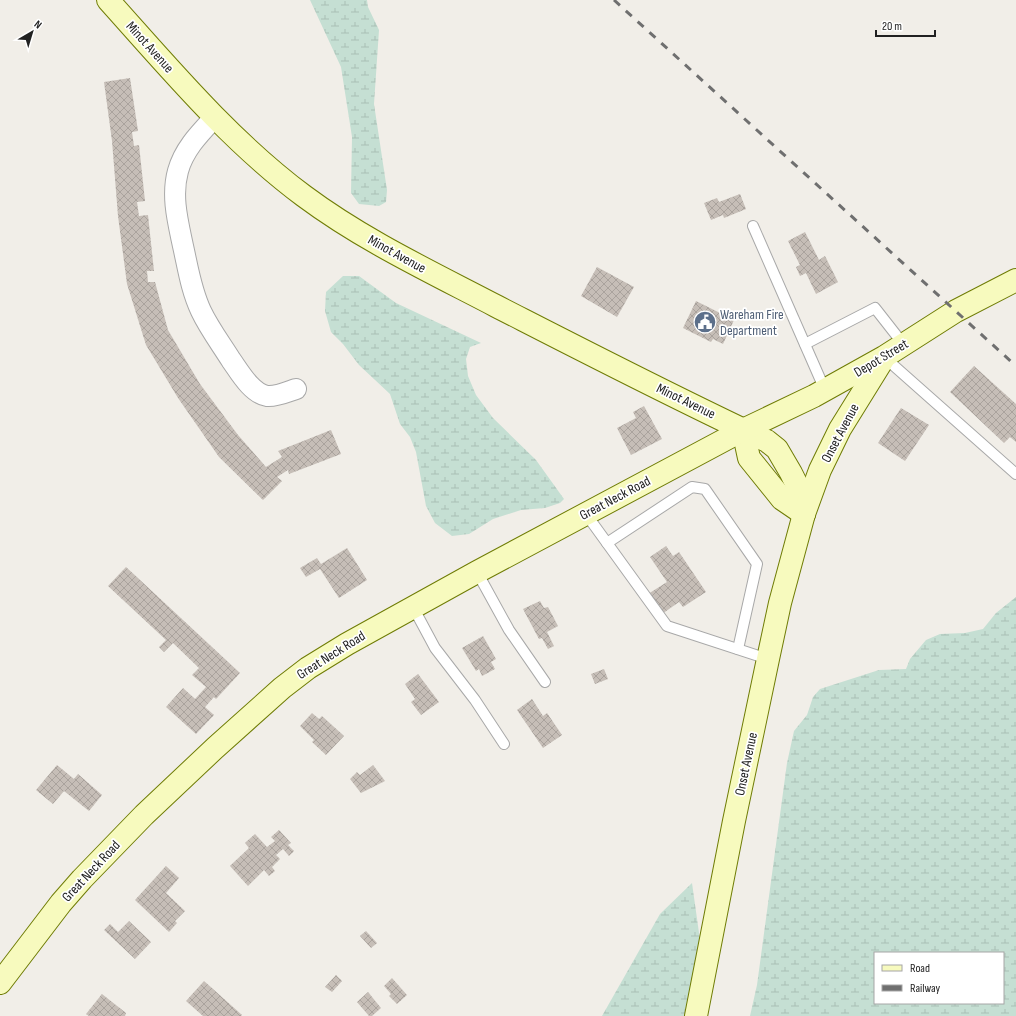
<svg xmlns="http://www.w3.org/2000/svg" width="1016" height="1016" font-family="'Sofia Sans Condensed',sans-serif">
<style>
.wetland{fill:url(#wetland-marsh);fill-rule:evenodd}
.building{fill:url(#building-cross-hatch)}
.lines{fill:none;stroke-linecap:round;stroke-linejoin:round}
.lane-casing{stroke:#a8a8a8;stroke-width:12}
.street-casing{stroke:#a8a8a8;stroke-width:22}
.secondary-casing{stroke:#6f7c05;stroke-width:24}
.lane{stroke:#fff;stroke-width:10}
.street{stroke:#fff;stroke-width:20}
.secondary{stroke:#f7fabe;stroke-width:22}
.rail{stroke:#6f6f6f;stroke-width:3;stroke-dasharray:8 8;stroke-linecap:butt}
.labels{text-anchor:middle;dominant-baseline:central;stroke-width:3.5;stroke-linejoin:round;paint-order:stroke}
.street-label{font-size:14px;fill:#212121;stroke:#fff}
.service-label{font-size:14px;fill:#4e5e75;stroke:#fff;text-anchor:start}
</style>
<defs>
<pattern id="wetland-marsh" width="20" height="14" patternUnits="userSpaceOnUse"><rect width="20" height="14" fill="#c5dfd3"/><path d="M1 5h8M5 5V1M11 12h8M15 12V8" fill="none" stroke="#a9bfb5"/></pattern>
<pattern id="building-cross-hatch" width="8" height="8" patternUnits="userSpaceOnUse"><rect width="8" height="8" fill="#c6beb7"/><path d="M0 0l8 8M0 8l8-8" fill="none" stroke="#aaa39d"/></pattern>
</defs>
<rect width="100%" height="100%" fill="#f1eee8"/>
<g class="wetland">
<path d="M310,0h57l1,7 11,23 -5,74 13,86 -1,12 -7,4 -20,-2 -8,-11 1,-56 -11,-70z"/>
<path d="M343,276h16l37,27 85,40 -11,4 -4,12 2,17 8,19 17,23 43,42 28,39 -4,4 -15,5 -24,2 -28,9 -24,15 -17,2 -17,-13 -9,-17 -10,-54 -6,-15 -10,-13 -10,-30 -31,-29 -16,-21 -12,-12 -6,-21 1,-19z"/>
<path d="M1016,597v419h-266l7,-31 30,-222 7,-32 13,-16 6,-18 7,-8 59,-19 27,-1 4,-10 16,-19 14,-6 25,-1 18,-4 13,-16zM875,953h128v50h-128z"/>
<path d="M692,883l8,57 -8,54 -7,22h-83l58,-102z"/>
</g>
<g class="building">
<path d="M130,78l8,53 -6,1 2,14 5,-1 6,56 -8,1 2,14 9,-1 6,56h-7l1,11h7l13,48 32,54 38,51 28,32 16,-10 -4,-6 53,-21 10,24 -52,20 -1,-4 -11,7 5,4 -19,19 -44,-43 -41,-59 -32,-53 -19,-61 -9,-68 -6,-75 -8,-59z"/>
<path d="M740,194l6,15 -22,9 -1,-3 -12,5 -7,-17 13,-5 2,4z"/>
<path d="M805,232l14,28 6,-4 13,26 -22,12 -10,-21 -6,3 -4,-9 4,-2 -12,-24z"/>
<path d="M597,267l37,20 -17,30 -36,-21z"/>
<path d="M696,301l38,19 -11,24 -10,-5 -2,3 -28,-14z"/>
<path d="M974,366l42,38v38l-6,-5 -6,6 -54,-51z"/>
<path d="M644,406l18,33 -31,16 -14,-27 19,-10 -3,-6z"/>
<path d="M901,408l28,17 -24,36 -27,-18z"/>
<path d="M666,546l7,10 6,-4 27,40 -23,15 -4,-5 -17,12 -14,-20 19,-12 -17,-25z"/>
<path d="M347,548l20,32 -28,18 -19,-29 -14,8 -6,-9 17,-10 4,6z"/>
<path d="M126,567l114,106 -24,26 -2,-2 -9,10 9,8 -18,19 -30,-27 17,-19 12,11 11,-12 -14,-12 7,-7 -26,-25 -9,9 -5,-5 7,-7 -58,-54z"/>
<path d="M540,601l4,7 4,-1 10,19 -11,6 7,14 -6,3 -6,-11 -3,1 -16,-30z"/>
<path d="M483,636l13,23 -5,3 4,7 -13,7 -3,-7 -3,2 -14,-23z"/>
<path d="M604,669l4,10 -13,5 -4,-10z"/>
<path d="M418,674l21,28 -18,13 -10,-13 4,-3 -10,-15z"/>
<path d="M532,699l11,17 4,-3 15,22 -19,13 -26,-38z"/>
<path d="M312,713l7,6 3,-3 22,20 -18,19 -14,-13 2,-2 -14,-14z"/>
<path d="M57,765l17,14 4,-5 24,21 -13,16 -25,-20 -11,13 -17,-14z"/>
<path d="M373,765l12,16 -24,12 -11,-14 7,-7 3,3z"/>
<path d="M279,830l12,13 -3,2 6,6 -5,5 -6,-7 -7,6 4,4 -8,8 3,4 -6,5 -5,-6 -16,16 -18,-20 19,-18 -4,-5 10,-9 12,13 8,-6 -4,-4z"/>
<path d="M166,866l13,12 -13,15 19,18 -10,10 2,2 -8,9 -34,-32z"/>
<path d="M129,921l22,21 -16,17 -31,-29 6,-6 8,8z"/>
<path d="M366,931l11,12 -6,5 -11,-12z"/>
<path d="M336,975l6,6 -10,11 -7,-5z"/>
<path d="M392,978l15,17 -10,9 -8,-8 2,-2 -7,-8z"/>
<path d="M204,981l38,34 -1,1h-38l-17,-15z"/>
<path d="M368,992l13,16 -9,8h-3l-12,-14z"/>
<path d="M102,994l24,19 -1,3h-36l-3,-2z"/>
</g>
<g class="lines">
<g class="lane-casing">
<g id="lane">
<path d="M753,226l72,164"/>
<path d="M805,344l70,-36 29,37"/>
<path d="M884,357l132,117"/>
<path d="M586,514l81,112 101,33"/>
<path d="M607,543l85,-56 13,2 52,75 -19,85"/>
<path d="M477,572l32,58 36,52"/>
<path d="M413,607l22,41 40,52 29,44"/>
</g>
</g>
<g class="street-casing">
<path id="street" d="M215,117c-15,16 -31,32 -37,54 -7,25 0,51 5,75 5,22 8,44 18,65 8,17 20,33 30,49 8,11 20,33 36,36 9,1 20,-4 29,-7"/>
</g>
<g class="secondary-casing">
<g id="secondary">
<path d="M108,0c61,68 122,141 196,196 59,44 127,76 192,110 90,46 179,92 271,135l10,8 14,24 6,12 7,29"/>
<path d="M743,430l6,28 33,41 22,15"/>
<path d="M0,983l61,-80 21,-24 62,-64 71,-67 67,-60 26,-20 39,-24 130,-72 266,-142 71,-34 70,-39 72,-46 60,-31"/>
<path d="M696,1016l38,-195 34,-162 12,-56 24,-89 16,-44 20,-41 44,-71"/>
</g>
</g>
<use href="#lane" class="lane"/>
<use href="#street" class="street"/>
<use href="#secondary" class="secondary"/>
<path class="rail" d="M614,0l402,366"/>
</g>
<defs>
<g id="civic-disc" transform="scale(1.15)"><circle r="9.5" fill="#5c6f8a" stroke="#fff"/><path d="M-.6-6.5H3V-4.5H.6V-3L4-1V1h2V6H-6V1h2V-1L-.6-3ZM-1.2 2.5V6h2.4V2.5Z" fill="#fff"/></g>
</defs>
<g fill-rule="evenodd">
<use href="#civic-disc" x="705" y="322"/>
</g>
<g class="labels">
<g class="street-label">
<text transform="translate(150 47) rotate(48)">Minot Avenue</text>
<text transform="translate(397 254) rotate(29)">Minot Avenue</text>
<text transform="translate(881 358) rotate(-31)">Depot Street</text>
<text transform="translate(686 401) rotate(26)">Minot Avenue</text>
<text transform="translate(840 433) rotate(-62)">Onset Avenue</text>
<text transform="translate(615 498) rotate(-28)">Great Neck Road</text>
<text transform="translate(331 655) rotate(-32)">Great Neck Road</text>
<text transform="translate(746 764) rotate(-78)">Onset Avenue</text>
<text transform="translate(91 871) rotate(-47)">Great Neck Road</text>
</g>
<g class="service-label">
<text x="720" y="314">Wareham Fire<tspan x="720" dy="16">Department</tspan></text>
</g>
</g>
<rect x="874" y="952" width="130" height="52" fill="#ffffff" stroke="#a6a6a6"/>
<rect x="882" y="965" width="20" height="6" fill="#f7fabe" stroke="#a6a6a6"/>
<text x="910" y="972" font-size="12" fill="#212121">Road</text>
<rect x="882" y="985" width="20" height="6" fill="#6f6f6f" stroke="#a6a6a6"/>
<text x="910" y="992" font-size="12" fill="#212121">Railway</text>
<g transform="translate(32 32) rotate(38)" stroke="#ffffff" stroke-width="3" paint-order="stroke">
<path d="M0-3L7 15L0 10L-7 15Z" fill="#212121"/>
<text y="-6" font-size="11" font-weight="bold" text-anchor="middle" fill="#212121">N</text>
</g>
<path d="M876 30v6h59v-6" fill="none" stroke="#212121" stroke-width="2"/>
<text x="882" y="30" font-size="12" fill="#212121" stroke="#ffffff" stroke-width="3" paint-order="stroke">20 m</text>
</svg>
